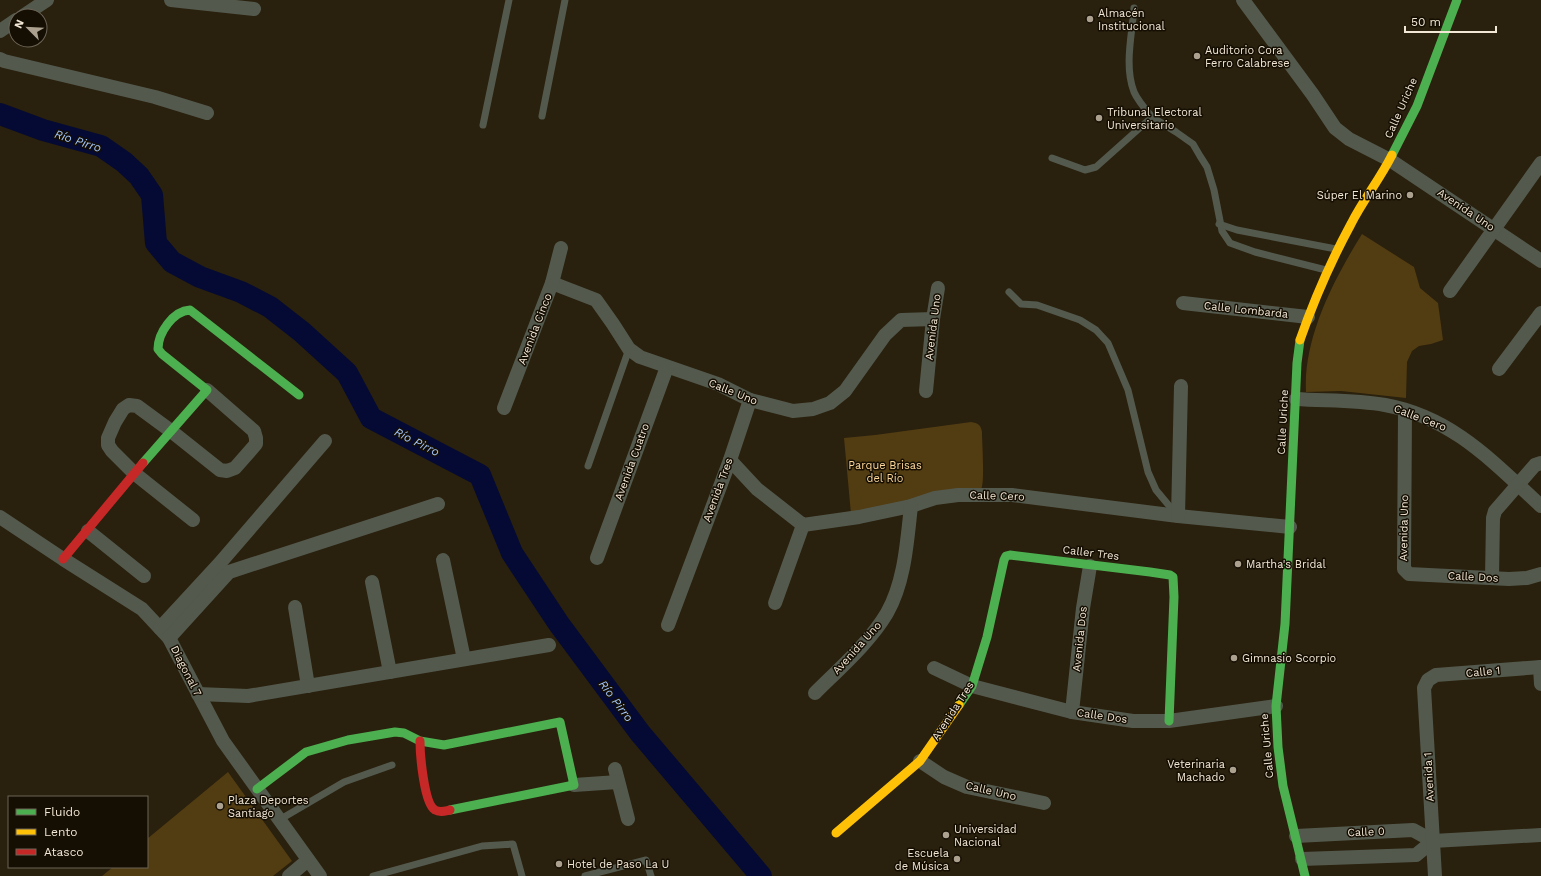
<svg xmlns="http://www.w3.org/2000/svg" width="1541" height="876" font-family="'Work Sans',sans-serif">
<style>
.green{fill:#523c12}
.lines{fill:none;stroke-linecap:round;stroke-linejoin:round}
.river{stroke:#040a33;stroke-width:22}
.lane{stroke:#53594d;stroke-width:7}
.street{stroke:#53594d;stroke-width:14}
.fast{stroke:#4caf50;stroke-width:9}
.slow{stroke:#ffc107;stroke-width:9}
.jam{stroke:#c62828;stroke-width:9}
.poi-dot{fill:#aca18f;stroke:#150e03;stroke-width:1.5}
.labels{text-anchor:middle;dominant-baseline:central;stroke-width:3;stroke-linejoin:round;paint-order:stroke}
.poi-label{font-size:11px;fill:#f2e7d5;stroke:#150e03;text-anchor:start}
.street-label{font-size:11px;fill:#f2e7d5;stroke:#150e03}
.park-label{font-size:11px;fill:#fcd799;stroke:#150e03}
.water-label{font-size:12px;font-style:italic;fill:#a1c4fd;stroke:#150e03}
</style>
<rect width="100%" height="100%" fill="#29200d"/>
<g class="green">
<path d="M1362,234l52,33 6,21 18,15 5,37 -12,4 -12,2 -7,5 -5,11 -1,36 -65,-7 -35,1c-3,-54 28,-113 56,-158z"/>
<path d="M971,422c7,1 10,3 11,10 0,10 3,52 -1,57l-130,25 -7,-76 31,-3z"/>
<path d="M228,772l64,89 -19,15h-171l11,-9h34v-28z"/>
</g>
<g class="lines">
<path class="river" d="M0,114l43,16 58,16 23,16 15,14 13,19 4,48 16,19 28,15 41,15 29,15 32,25 45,41 24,45 109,57 32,78 47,71 81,109 121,143"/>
<g class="lane">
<path d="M1134,8c-2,27 -10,58 0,84 4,9 12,18 18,25"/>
<path d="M542,116l23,-116"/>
<path d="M483,125l26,-125"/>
<path d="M1052,158l33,12 11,-3 56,-50 24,15 17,12 7,12 7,11 7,23 8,41 8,12 25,9 71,18"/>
<path d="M1219,224l18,6 99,19"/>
<path d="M1009,292l12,12 16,1 43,15 16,10 12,13 20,47 20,82 8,18 20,24"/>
<path d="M588,466l41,-117"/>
<path d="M279,820l65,-38 48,-17"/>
<path d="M373,876l109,-30 31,-2 9,32"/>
<path d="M585,876l61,-16 5,16"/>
</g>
<g class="street">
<path d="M171,0l83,9"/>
<path d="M1243,0l70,95 22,33 14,11 41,21 151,101"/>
<path d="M23,16l24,-16"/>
<path d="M0,31l16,-11"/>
<path d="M0,59l4,2 151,36 52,16"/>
<path d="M552,283l44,17 17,24 16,25 11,8 78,27 32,16 43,11 20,-2 17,-6 15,-12 40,-56 16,-15 32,-1"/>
<path d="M1450,291l91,-128"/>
<path d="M1183,303l125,14"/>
<path d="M1499,369l42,-56"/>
<path d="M926,391l7,-72 5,-31"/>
<path d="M1296,399c29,2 60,1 89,6 67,12 108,57 156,101"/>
<path d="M504,408l48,-125 9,-35"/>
<path d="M1405,411l-1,158 5,5 100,5 18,-1 14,-4"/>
<path d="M730,460l27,29 46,36 56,-8 52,-11 24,-8 23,-3h54l166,21 112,11"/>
<path d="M1178,516l3,-130"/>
<path d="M0,517l63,42 79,50 27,29 54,103 97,135"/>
<path d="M193,520l-59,-47 -22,-22 -4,-6v-7l7,-16 8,-13 6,-4 8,1 34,25 49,39 7,1 8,-3 21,-24v-6l-2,-7 -47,-41"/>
<path d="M88,531l56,45"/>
<path d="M597,558l70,-191"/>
<path d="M443,560l21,99"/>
<path d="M1492,578l1,-60 2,-7 40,-46 6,-2"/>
<path d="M372,582l18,90"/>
<path d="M775,603l28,-78"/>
<path d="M295,607l13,79"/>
<path d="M668,625l62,-165 20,-60"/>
<path d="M160,628l60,-65 105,-122"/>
<path d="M169,638l60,-66 209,-68"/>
<path d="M1540,667l1,17"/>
<path d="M934,668l38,18 100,26 61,9h36l107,-15"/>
<path d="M815,693c24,-24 55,-51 72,-80 18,-32 20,-72 24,-107"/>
<path d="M198,694l50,2 301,-51"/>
<path d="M1072,712l11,-104 7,-42"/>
<path d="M920,761l24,16 23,10 77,16"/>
<path d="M615,769l13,50"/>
<path d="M574,785l44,-3"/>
<path d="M1296,836l117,-6 20,11 108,-6"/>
<path d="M1302,859l114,-4 17,-14"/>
<path d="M289,876l19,-16"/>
<path d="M1435,876l-11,-188 4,-8 8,-5 105,-8"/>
</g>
<g class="fast">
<path d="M1392,155l25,-49 40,-106"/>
<path d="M1300,340l-3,23 -12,261 -9,82 2,41 5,39 22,90"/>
<path d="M143,463l64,-73 -45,-36 -4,-5c0,-16 15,-38 32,-39l109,85"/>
<path d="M959,705l13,-19 15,-49 17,-77 2,-4 4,-1 140,17 20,3 3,2 1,20 -5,124"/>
<path d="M257,789l49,-37 42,-12 47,-8 9,1 16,8 24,4 116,-23 14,63 -124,25"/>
</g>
<g class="slow">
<path d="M1300,340c14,-40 31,-79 51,-116 12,-24 29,-45 41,-69"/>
<path d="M836,833l84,-72 39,-56"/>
</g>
<g class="jam">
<path d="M63,559l80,-96"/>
<path d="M420,741c0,13 4,63 15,69 5,3 10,1 15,0"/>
</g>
</g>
<g class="poi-dot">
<circle cx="1090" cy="19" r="4"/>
<circle cx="1197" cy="56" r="4"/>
<circle cx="1099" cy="118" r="4"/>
<circle cx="1410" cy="195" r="4"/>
<circle cx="1238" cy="564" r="4"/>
<circle cx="1234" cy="658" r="4"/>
<circle cx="1233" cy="770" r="4"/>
<circle cx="220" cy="806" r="4"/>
<circle cx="946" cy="835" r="4"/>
<circle cx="957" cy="859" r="4"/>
<circle cx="559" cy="864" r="4"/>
</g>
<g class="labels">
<g class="poi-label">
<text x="1098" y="13">Almacén<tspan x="1098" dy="13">Institucional</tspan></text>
<text x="1205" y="50">Auditorio Cora<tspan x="1205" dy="13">Ferro Calabrese</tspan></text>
<text x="1107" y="112">Tribunal Electoral<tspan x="1107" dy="13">Universitario</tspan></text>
<text x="1402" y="195" text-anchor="end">Súper El Marino</text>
<text x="1246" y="564">Martha's Bridal</text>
<text x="1242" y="658">Gimnasio Scorpio</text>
<text x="1225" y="764" text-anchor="end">Veterinaria<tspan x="1225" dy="13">Machado</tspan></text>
<text x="228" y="800">Plaza Deportes<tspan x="228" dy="13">Santiago</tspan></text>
<text x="954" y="829">Universidad<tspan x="954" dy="13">Nacional</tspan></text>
<text x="949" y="853" text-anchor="end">Escuela<tspan x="949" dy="13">de Música</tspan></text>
<text x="567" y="864">Hotel de Paso La U</text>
</g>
<g class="street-label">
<text transform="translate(1401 108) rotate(-66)">Calle Uriche</text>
<text transform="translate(1466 210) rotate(34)">Avenida Uno</text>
<text transform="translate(1246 310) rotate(6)">Calle Lombarda</text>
<text transform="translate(933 327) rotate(-83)">Avenida Uno</text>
<text transform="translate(535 329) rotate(-69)">Avenida Cinco</text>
<text transform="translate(733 392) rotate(22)">Calle Uno</text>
<text transform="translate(1420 418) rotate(21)">Calle Cero</text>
<text transform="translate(1283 422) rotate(-87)">Calle Uriche</text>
<text transform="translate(632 462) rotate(-70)">Avenida Cuatro</text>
<text transform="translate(718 490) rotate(-70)">Avenida Tres</text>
<text transform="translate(997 496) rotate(2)">Calle Cero</text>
<text transform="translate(1404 528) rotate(-89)">Avenida Uno</text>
<text transform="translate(1091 553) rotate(7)">Caller Tres</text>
<text transform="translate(1473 577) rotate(3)">Calle Dos</text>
<text transform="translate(1080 639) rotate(-84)">Avenida Dos</text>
<text transform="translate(857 648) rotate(-48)">Avenida Uno</text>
<text transform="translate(186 671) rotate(63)">Diagonal 7</text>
<text transform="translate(1483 672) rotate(-5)">Calle 1</text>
<text transform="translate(953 711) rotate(-57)">Avenida Tres</text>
<text transform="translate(1102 716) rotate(8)">Calle Dos</text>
<text transform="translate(1267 746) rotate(-95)">Calle Uriche</text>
<text transform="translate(1429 777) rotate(-93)">Avenida 1</text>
<text transform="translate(991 791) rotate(13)">Calle Uno</text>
<text transform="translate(1366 832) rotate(-2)">Calle 0</text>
</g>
<g class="park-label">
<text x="885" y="465">Parque Brisas<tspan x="885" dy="13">del Río</tspan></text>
</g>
<g class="water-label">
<text transform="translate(78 141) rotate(18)">Río Pirro</text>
<text transform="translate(417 442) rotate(27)">Río Pirro</text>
<text transform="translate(616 701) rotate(53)">Río Pirro</text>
</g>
</g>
<rect x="8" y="796" width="140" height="72" fill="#150e03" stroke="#6d6557"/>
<rect x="16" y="809" width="20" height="6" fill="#4caf50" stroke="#6d6557"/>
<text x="44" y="816" font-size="12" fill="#f2e7d5">Fluido</text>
<rect x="16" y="829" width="20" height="6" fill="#ffc107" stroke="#6d6557"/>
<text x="44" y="836" font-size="12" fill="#f2e7d5">Lento</text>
<rect x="16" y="849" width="20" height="6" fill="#c62828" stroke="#6d6557"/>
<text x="44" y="856" font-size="12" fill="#f2e7d5">Atasco</text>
<g transform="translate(28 28) rotate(294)"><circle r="19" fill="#150e03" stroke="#6d6557"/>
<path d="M0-3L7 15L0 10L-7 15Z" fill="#aca18f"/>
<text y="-6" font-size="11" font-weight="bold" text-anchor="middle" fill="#f2e7d5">N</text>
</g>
<path d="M1405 26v6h91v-6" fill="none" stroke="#f2e7d5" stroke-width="2"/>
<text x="1411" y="26" font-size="12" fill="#f2e7d5" stroke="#150e03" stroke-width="3" paint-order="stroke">50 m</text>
</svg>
